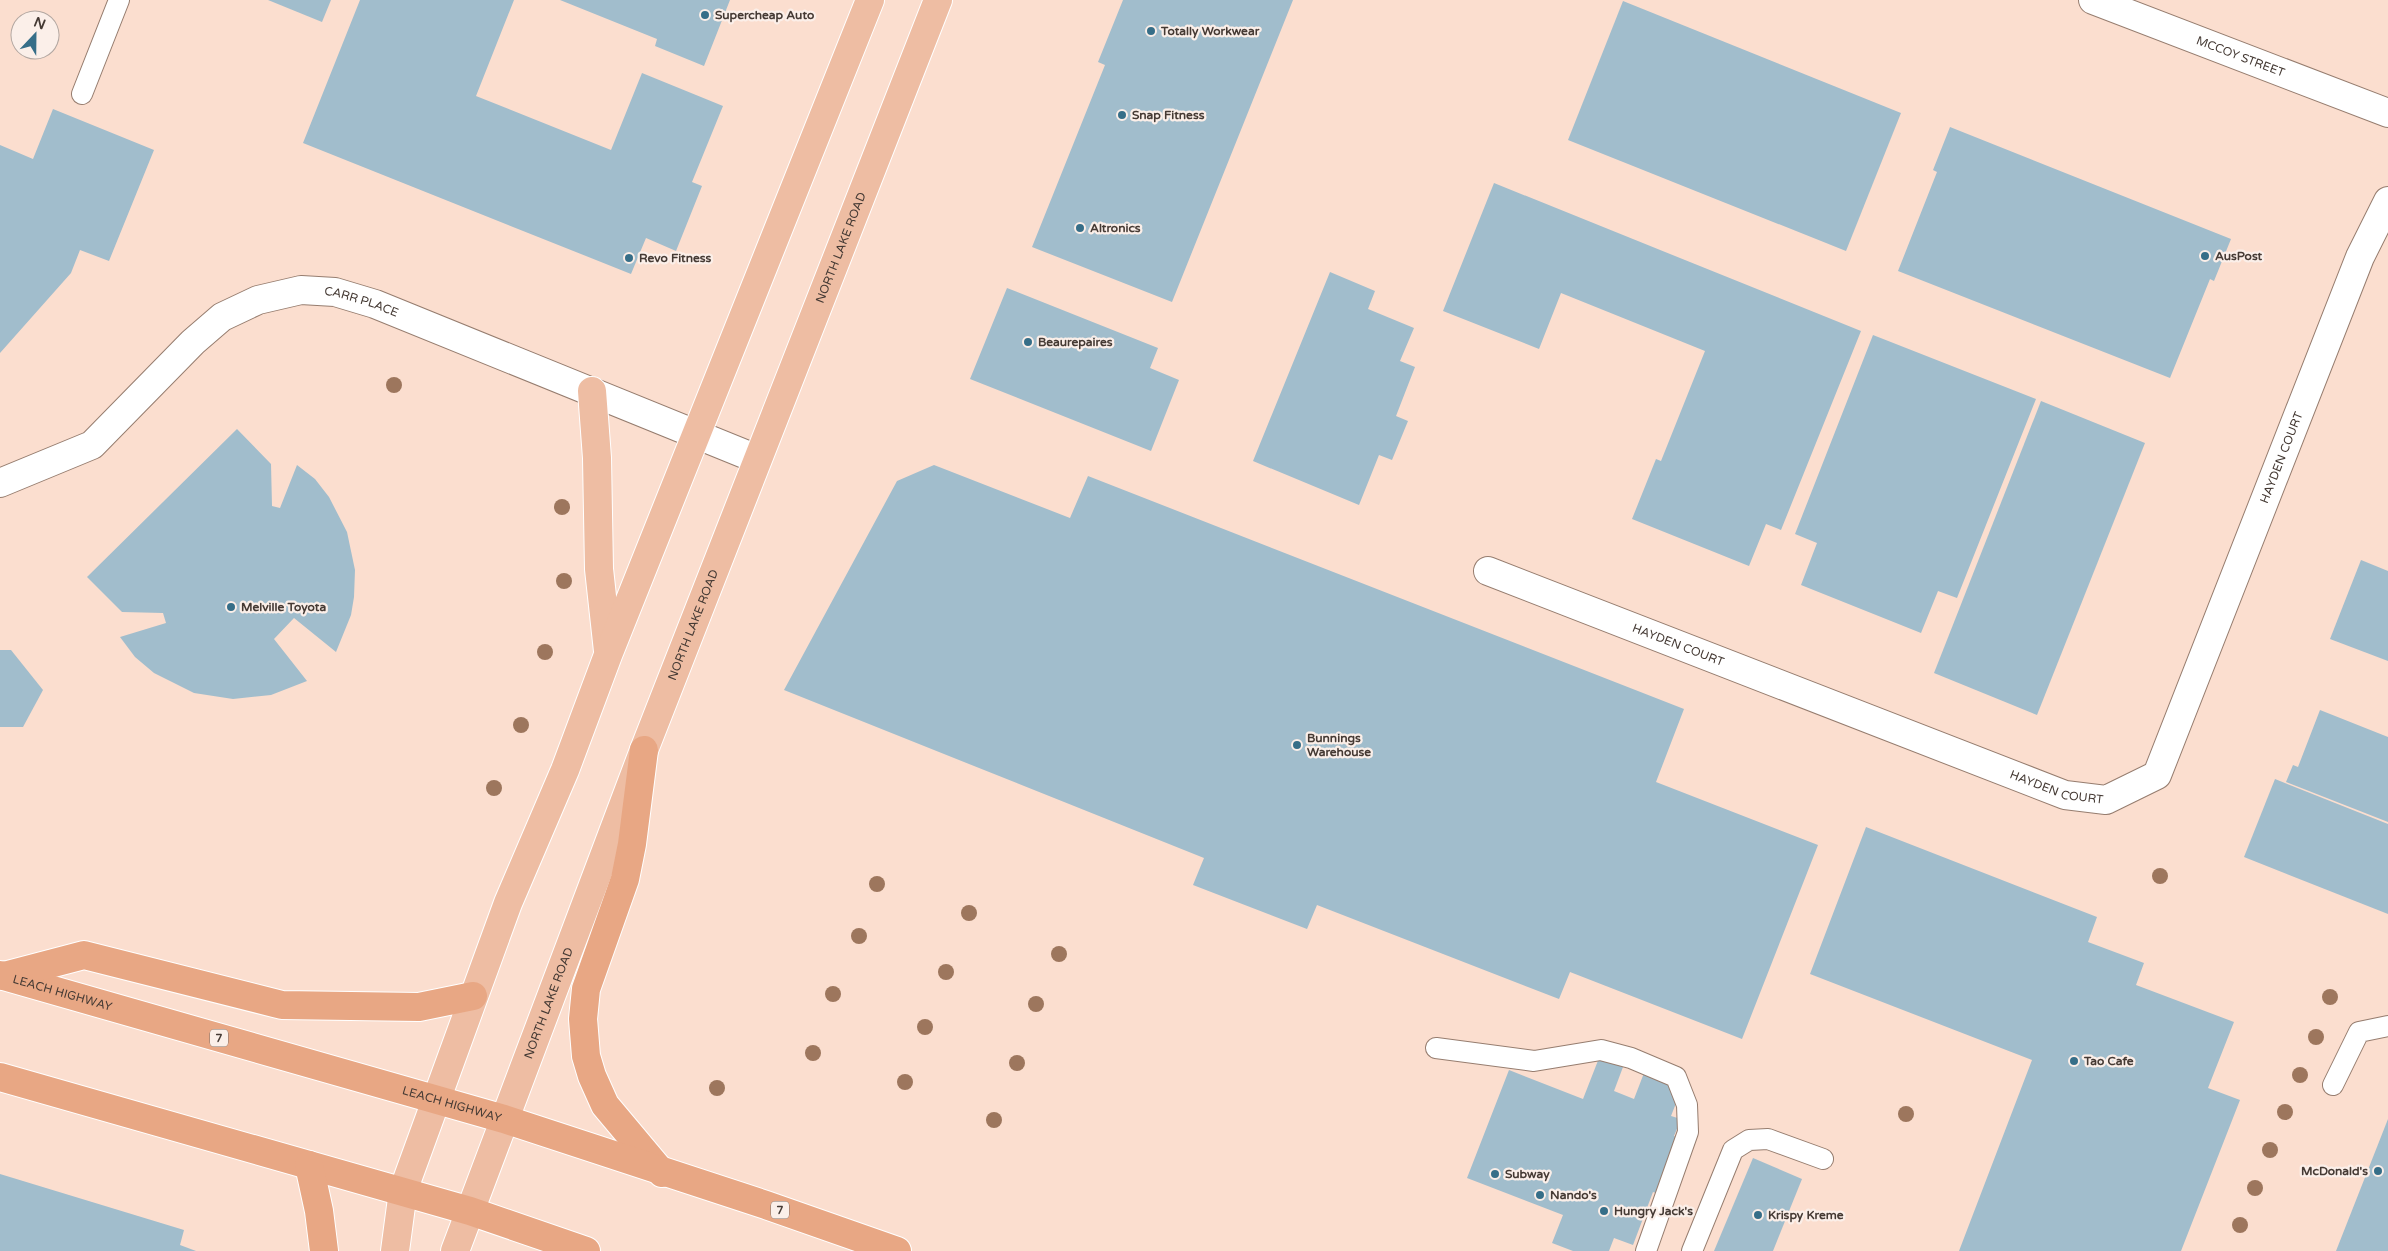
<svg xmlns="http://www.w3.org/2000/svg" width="2388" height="1251" font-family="'Varela Round',sans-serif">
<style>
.building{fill:#a1bdcc}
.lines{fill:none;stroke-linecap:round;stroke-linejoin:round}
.service-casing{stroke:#967d6f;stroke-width:22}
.minor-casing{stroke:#967d6f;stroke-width:30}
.primary-casing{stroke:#fff;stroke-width:30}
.trunk-casing{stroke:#fff;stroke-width:30}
.service{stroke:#fff;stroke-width:20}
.minor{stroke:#fff;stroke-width:28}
.primary{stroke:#eebda3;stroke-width:28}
.trunk{stroke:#e8a784;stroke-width:28}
.tree{fill:#9d765d}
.poi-dot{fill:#366e88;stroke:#fbefe9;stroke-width:2}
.labels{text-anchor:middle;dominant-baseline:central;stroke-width:4.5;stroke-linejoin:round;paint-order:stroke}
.shield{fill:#fbefe9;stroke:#7c706a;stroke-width:1}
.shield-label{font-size:11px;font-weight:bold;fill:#453a34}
.poi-label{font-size:12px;font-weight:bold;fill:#453a34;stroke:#fbefe9;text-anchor:start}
.street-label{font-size:12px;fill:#453a34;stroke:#fbefe9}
</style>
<rect width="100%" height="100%" fill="#fbdecf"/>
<g class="building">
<path d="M268,0h63l-9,22z"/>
<path d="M360,0h154l-38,96 135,54 31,-77 81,33 -31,76 10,4 -26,65 -30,-13 -15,36 -328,-131z"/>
<path d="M560,0h170l-26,66 -49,-20 2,-7z"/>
<path d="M1123,0h170l-121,302 -140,-55 73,-182 -7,-3z"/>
<path d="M1623,1l278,112 -55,138 -278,-111z"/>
<path d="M53,109l101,41 -45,111 -29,-11 -9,23 -71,80v-208l33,14z"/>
<path d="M1950,127l281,112 -17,42 -4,-2 -40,99 -272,-107 39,-99 -4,-2z"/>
<path d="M1494,183l367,148 -80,199 -15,-6 -17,42 -117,-47 24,-60 5,2 44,-110 -144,-58 -22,56 -96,-38z"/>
<path d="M1330,272l45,19 -7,18 46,19 -14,33 15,6 -19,49 12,5 -16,39 -13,-5 -20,50 -106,-44z"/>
<path d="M1007,288l151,60 -8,20 29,12 -28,71 -181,-72z"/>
<path d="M1873,335l163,64 -79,199 -19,-7 -17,42 -120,-48 16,-42 -22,-9z"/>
<path d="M2041,401l104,42 -108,272 -103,-42z"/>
<path d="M237,429l34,35 1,42 8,2 17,-43 18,14 14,18 18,35 8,38 -1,27 -3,18 -15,37 -42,-34 -20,21 33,42 -36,14 -38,4 -39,-6 -40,-20 -19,-16 -15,-20 46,-14 -3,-10 -41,-1 -35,-35z"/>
<path d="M934,465l136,53 18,-42 596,233 -28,73 162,63 -76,194 -172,-67 -11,27 -242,-94 -10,24 -114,-44 11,-27 -420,-168 113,-209z"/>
<path d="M2361,560l27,11v90l-58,-22z"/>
<path d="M0,650h11l32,40 -20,37h-23z"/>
<path d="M2320,710l68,27v85l-102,-40 7,-17 5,2z"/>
<path d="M2275,779l113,45v90l-144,-57z"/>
<path d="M1866,827l231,90 -9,25 56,21 -8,22 98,37 -26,66 32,12 -59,151h-222l73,-191 -222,-86z"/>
<path d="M1599,1058l24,9 -9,24 20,8 10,-26 38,15 -11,28 10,3 -7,17 18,7 -22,55 -17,-6 -20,53 -19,-7 -5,13h-36l-21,-8 11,-28 -96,-37 42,-108 74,29z"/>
<path d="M2388,1119v132h-52z"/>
<path d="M1753,1158l49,21 -29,72h-59z"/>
<path d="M0,1174l184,56 -4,15 16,6h-196z"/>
</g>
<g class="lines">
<g class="service-casing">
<g id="service">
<path d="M82,94l37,-94"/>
<path d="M1436,1048l98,13 67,-11 30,8 45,19 11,28 1,27 -42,119"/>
<path d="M2333,1085l26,-53 29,-6"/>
<path d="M1692,1251l41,-101 16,-10 19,-1 55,20"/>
</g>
</g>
<g class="minor-casing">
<g id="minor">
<path id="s1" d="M2093,0l295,113"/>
<path id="s2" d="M0,483l92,-38 101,-103 29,-25 36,-17 43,-10 34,2 40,12 382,155"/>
<path id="s3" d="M1488,571l577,224 41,5 51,-25 203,-518 28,-56"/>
</g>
</g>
<g class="primary-casing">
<g id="primary">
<path d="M592,391l5,67 2,111 9,82"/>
<path d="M395,1251l8,-60 105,-288 57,-133 43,-115 262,-655"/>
<path id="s4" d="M455,1251l189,-501 294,-750"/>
</g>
</g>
<g class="trunk-casing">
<g id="trunk">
<path d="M644,750l-12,94 -7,35 -39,110 -3,30 3,37 6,20 13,29 57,68"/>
<path id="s5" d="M0,975l504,144 262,86 131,46"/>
<path d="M4,976l80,-21 198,50 137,2 54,-11"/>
<path d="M0,1077l470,134 116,40"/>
<path d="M309,1165l10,46 5,40"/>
</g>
</g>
<use href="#service" class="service"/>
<use href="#minor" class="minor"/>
<use href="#primary" class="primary"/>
<use href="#trunk" class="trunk"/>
</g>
<g class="tree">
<circle cx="394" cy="385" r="8"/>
<circle cx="562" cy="507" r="8"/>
<circle cx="564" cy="581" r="8"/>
<circle cx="545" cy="652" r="8"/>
<circle cx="521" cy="725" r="8"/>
<circle cx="494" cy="788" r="8"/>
<circle cx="2160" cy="876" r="8"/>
<circle cx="877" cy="884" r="8"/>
<circle cx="969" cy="913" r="8"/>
<circle cx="859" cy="936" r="8"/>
<circle cx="1059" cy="954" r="8"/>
<circle cx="946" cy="972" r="8"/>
<circle cx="833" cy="994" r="8"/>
<circle cx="2330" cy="997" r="8"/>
<circle cx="1036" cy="1004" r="8"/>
<circle cx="925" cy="1027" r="8"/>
<circle cx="2316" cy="1037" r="8"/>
<circle cx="813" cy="1053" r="8"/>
<circle cx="1017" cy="1063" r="8"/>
<circle cx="2300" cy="1075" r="8"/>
<circle cx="905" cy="1082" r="8"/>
<circle cx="717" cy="1088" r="8"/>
<circle cx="2285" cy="1112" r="8"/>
<circle cx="1906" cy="1114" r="8"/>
<circle cx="994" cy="1120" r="8"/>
<circle cx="2270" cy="1150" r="8"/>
<circle cx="2255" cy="1188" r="8"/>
<circle cx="2240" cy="1225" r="8"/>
</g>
<g class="poi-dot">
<circle cx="705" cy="15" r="5"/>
<circle cx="1151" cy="31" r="5"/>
<circle cx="1122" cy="115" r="5"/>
<circle cx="1080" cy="228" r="5"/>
<circle cx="2205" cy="256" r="5"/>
<circle cx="629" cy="258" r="5"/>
<circle cx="1028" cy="342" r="5"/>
<circle cx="231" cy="607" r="5"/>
<circle cx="1297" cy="745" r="5"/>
<circle cx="2074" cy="1061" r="5"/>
<circle cx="2378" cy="1171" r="5"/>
<circle cx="1495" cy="1174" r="5"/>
<circle cx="1540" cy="1195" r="5"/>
<circle cx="1604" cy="1211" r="5"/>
<circle cx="1758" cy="1215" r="5"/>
</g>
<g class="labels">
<g class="shield">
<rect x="210" y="1029.5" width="18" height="17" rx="4"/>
<rect x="771" y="1201.5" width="18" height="17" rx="4"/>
</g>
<g class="shield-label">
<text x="219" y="1038">7</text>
<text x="780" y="1210">7</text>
</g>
<g class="poi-label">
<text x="715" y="15">Supercheap Auto</text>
<text x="1161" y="31">Totally Workwear</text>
<text x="1132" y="115">Snap Fitness</text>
<text x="1090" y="228">Altronics</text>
<text x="2215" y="256">AusPost</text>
<text x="639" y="258">Revo Fitness</text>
<text x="1038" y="342">Beaurepaires</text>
<text x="241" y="607">Melville Toyota</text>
<text x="1307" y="738">Bunnings<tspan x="1307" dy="14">Warehouse</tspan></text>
<text x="2084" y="1061">Tao Cafe</text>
<text x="2368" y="1171" text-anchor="end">McDonald's</text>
<text x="1505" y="1174">Subway</text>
<text x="1550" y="1195">Nando's</text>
<text x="1614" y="1211">Hungry Jack's</text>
<text x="1768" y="1215">Krispy Kreme</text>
</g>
<g class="street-label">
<text stroke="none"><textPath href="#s1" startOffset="158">MCCOY STREET</textPath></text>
<text stroke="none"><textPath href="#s4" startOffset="1075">NORTH LAKE ROAD</textPath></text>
<text stroke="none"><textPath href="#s2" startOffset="428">CARR PLACE</textPath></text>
<text stroke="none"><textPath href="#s3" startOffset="1058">HAYDEN COURT</textPath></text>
<text stroke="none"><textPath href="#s4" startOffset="670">NORTH LAKE ROAD</textPath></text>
<text stroke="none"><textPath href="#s3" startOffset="204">HAYDEN COURT</textPath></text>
<text stroke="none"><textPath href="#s3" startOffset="609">HAYDEN COURT</textPath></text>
<text stroke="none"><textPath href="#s5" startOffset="65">LEACH HIGHWAY</textPath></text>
<text stroke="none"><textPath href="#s4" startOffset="265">NORTH LAKE ROAD</textPath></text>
<text stroke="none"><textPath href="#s5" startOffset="470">LEACH HIGHWAY</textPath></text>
</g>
</g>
<g transform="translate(35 35) rotate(22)"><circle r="24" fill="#fbefe9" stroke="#b2a7a1"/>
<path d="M0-4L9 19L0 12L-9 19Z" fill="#366e88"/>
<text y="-8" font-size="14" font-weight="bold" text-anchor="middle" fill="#453a34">N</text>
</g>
</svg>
